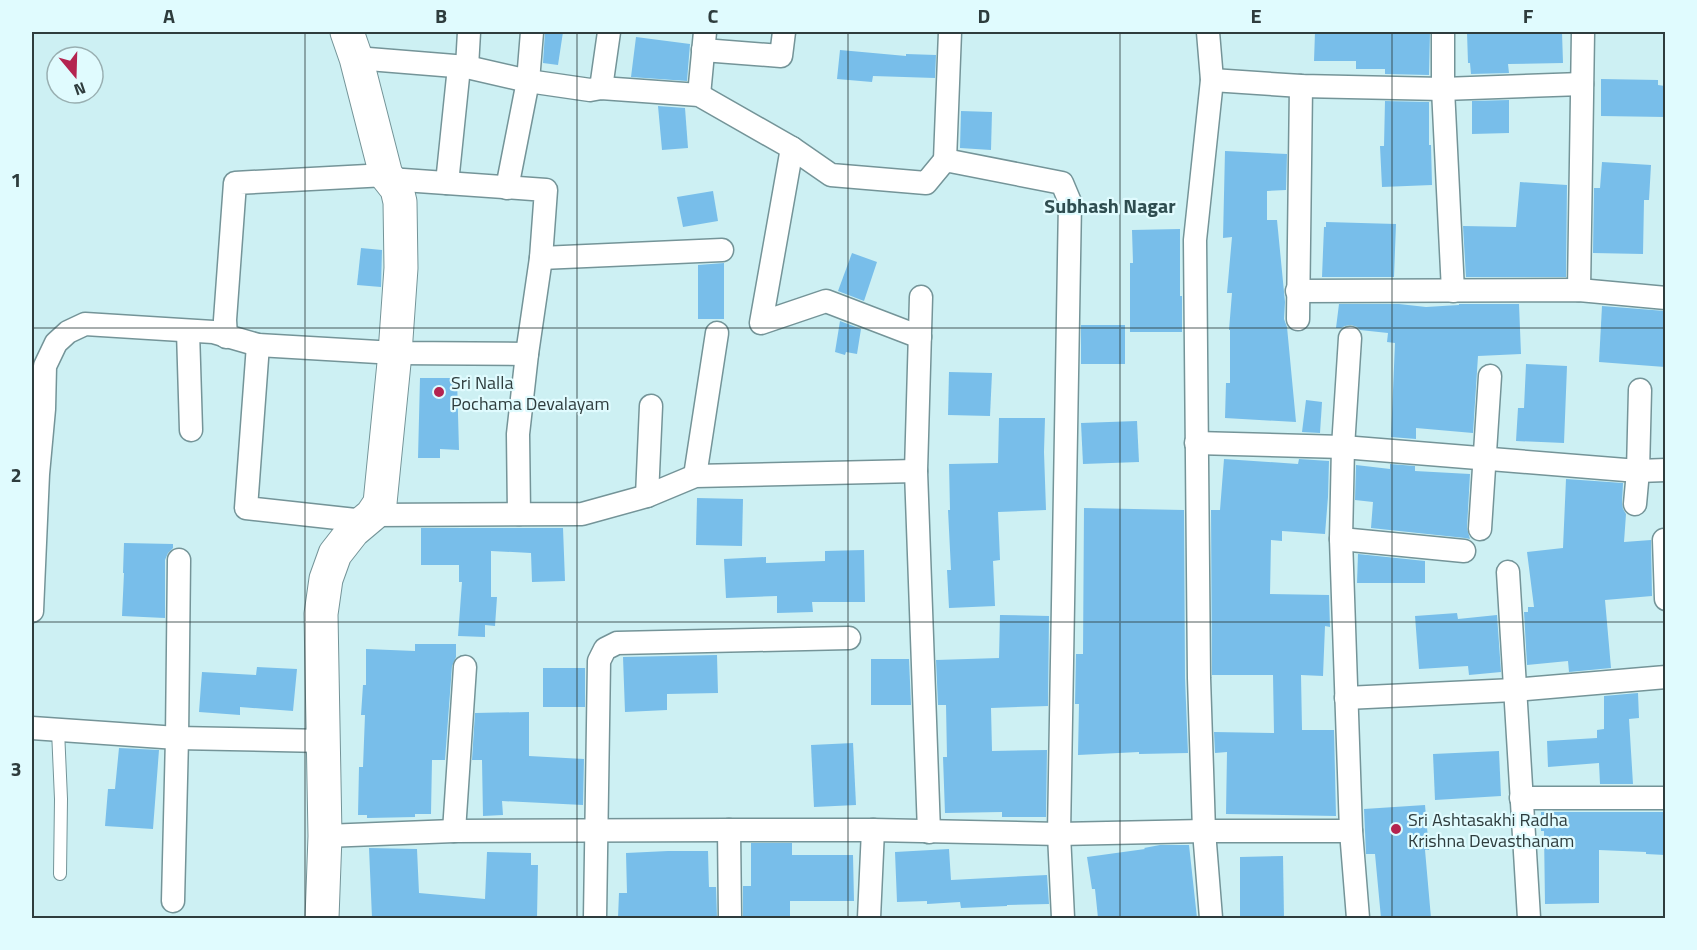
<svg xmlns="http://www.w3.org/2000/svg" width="1697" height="950" font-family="'Titillium Web',sans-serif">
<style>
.building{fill:#78beea}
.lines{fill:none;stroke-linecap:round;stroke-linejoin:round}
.lane-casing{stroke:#749498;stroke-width:14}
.street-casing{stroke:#749498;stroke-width:25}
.secondary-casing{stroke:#749498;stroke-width:35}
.lane{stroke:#fff;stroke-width:12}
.street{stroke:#fff;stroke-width:22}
.secondary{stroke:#fff;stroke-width:33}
.grid{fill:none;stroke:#2e3c3d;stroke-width:1.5;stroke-opacity:0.55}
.poi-dot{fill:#b42450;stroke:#e0fbfe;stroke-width:2}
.labels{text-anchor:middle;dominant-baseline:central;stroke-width:4.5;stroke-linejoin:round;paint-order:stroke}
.poi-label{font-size:18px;fill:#2e3c3d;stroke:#e0fbfe;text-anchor:start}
.neighbourhood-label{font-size:20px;font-weight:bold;fill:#2f4d50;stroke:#e0fbfe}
.neatline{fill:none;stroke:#2e3c3d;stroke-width:2}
.grid-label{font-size:20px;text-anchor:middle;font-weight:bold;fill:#2e3c3d}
</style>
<rect width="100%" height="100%" fill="#cdf0f3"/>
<g class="building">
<path d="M545,32h18l-5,33 -15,-2z"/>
<path d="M1315,32h115l-1,43 -44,-1v-5h-29v-8h-42z"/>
<path d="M1467,32h95l1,31 -55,1 1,9 -38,1 -1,-11h-2z"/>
<path d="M636,37l54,7 -3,37 -56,-4z"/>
<path d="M840,50l66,6v-2l30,1 -1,23 -62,-2 -1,6 -35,-3z"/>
<path d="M1601,79l57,1v5l7,1v31l-64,-1z"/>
<path d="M1509,100v33l-37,1v-33z"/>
<path d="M1385,101l44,1v43h2l1,40 -50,2 -2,-41h4z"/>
<path d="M658,106l27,2 3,40 -26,2z"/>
<path d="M961,111l31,1 -1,38 -31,-2z"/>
<path d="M1225,151l62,3 -1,36 -19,1v29h10l8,82 -1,17 3,8 9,95 -71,-4 1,-35h4v-53h-1l3,-37h-5l5,-56 -9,1z"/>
<path d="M1602,162l49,3 -2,35h-5l-1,54 -50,-1 1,-65h6z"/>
<path d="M1520,182l47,3 -1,92h-100l-3,-51 53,1z"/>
<path d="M713,191l5,30 -35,6 -6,-30z"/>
<path d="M1326,222l70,2 -2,53h-72l2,-50h2z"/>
<path d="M1180,229v67h2v36h-52v-69h3l-1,-33z"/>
<path d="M361,248l21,2 -1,37 -24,-2z"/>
<path d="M852,253l25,9 -13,39 -26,-10z"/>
<path d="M724,263v56h-26v-54z"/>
<path d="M1339,304h60l27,3 33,-2v-1h60l2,50 -43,2 -5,77 -57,-5v11l-25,-2 4,-94 -8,-1 1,-9 -28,-3 -3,-3 -6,-2 -6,1 -4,2h-5z"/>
<path d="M1602,306l63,5v56l-66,-5z"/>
<path d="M840,321l21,8 -4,25 -11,-2 -1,3 -10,-3z"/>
<rect x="1081" y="325" width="44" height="39"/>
<path d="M1526,364l41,2 -3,77 -48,-2 2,-33h6z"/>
<path d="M949,372l43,1 -2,43 -42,-1z"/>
<path d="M420,378h37l2,72 -19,-1v9h-22z"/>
<path d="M1306,400l16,2 -2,31 -18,-1z"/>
<path d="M999,418h46l-1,34 2,58 -48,2 2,48 -7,1 2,45 -46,2 -2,-38h4l-3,-60h2l-1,-46 49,-1z"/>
<path d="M1137,421l2,41 -56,2 -2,-41z"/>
<path d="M1224,459l74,5 1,-5 30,2 -1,36 -3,37 -43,-3v10l-11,-1 -1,54 59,1 1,32 -5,-1 -2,50 -22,-1 1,55h32l2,86 -110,-2 1,-62 -12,1 -1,-21 60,1 -1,-58h-61l-1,-165h9z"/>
<path d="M1390,464l25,2v5l55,3 -3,54 3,11 -5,-1 -94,-10 2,-26 -18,-2 1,-35 34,4z"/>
<path d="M1566,479l57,4 -1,20 1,6 3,5 -2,28 27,-2 1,56 -47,4 6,68 -42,4 -1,-11 -41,4 -3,-53h4v-5h6l-7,-55 36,-4z"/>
<path d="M697,498l46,1 -1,47 -46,-1z"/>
<path d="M1084,508l100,2 1,168 3,75 -49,1v-2l-61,3 1,-51h-4l1,-50h7z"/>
<path d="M421,528h142l2,53 -33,1 -1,-29 -40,-2v46h6l-2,29 -10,-1v12l-27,-1 4,-54h-3v-17h-38z"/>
<path d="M124,543l49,1v4l-5,5 -3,7v58l-43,-2 2,-43h-1z"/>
<path d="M864,550l1,52h-53l1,10 -36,1v-17l-51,2 -2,-39 42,-2v6l59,-2v-10z"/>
<path d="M1358,554l67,7v22h-68z"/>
<path d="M1457,613l1,6 39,-4 4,57 -32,3 -1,-9 -49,3 -4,-53z"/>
<path d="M1000,615l49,1 -1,90 -57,2 1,43 55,-1 -1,67h-44v-5l-57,1 -2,-56h4l-1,-52h-8l-2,-45 63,-2z"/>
<path d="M415,644h41v13l-4,9 -7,94h-13l-1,54h-16v3l-48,1v-3h-9l1,-48h4l2,-52h-4l2,-30h3v-36l49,2z"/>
<path d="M717,655l1,38 -51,1v16l-42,2 -2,-55z"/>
<path d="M871,659h38l2,46h-40z"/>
<path d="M257,667l40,2 -4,42 -53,-4v8l-41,-3 3,-40 54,3z"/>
<rect x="543" y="668" width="42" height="39"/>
<path d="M1638,693l1,25 -10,1 4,65h-33l-1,-21 -51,4 -1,-26 50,-3v-8l7,-1v-33z"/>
<path d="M529,712v44l55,3 -1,46 -81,-4 1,14 -20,1 -1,-56h-10l3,-47z"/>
<path d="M853,743l3,62 -42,2 -3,-62z"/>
<path d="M119,748l40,2 -6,79 -48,-3 3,-37h7z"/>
<path d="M1499,751l2,45 -66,4 -2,-46z"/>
<path d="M1425,805l4,45h-4l6,68h-50l-6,-64h-9l-2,-45z"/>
<path d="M1541,812h124v43l-19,-1v-2l-47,-2v53l-54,1 -1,-73h-3z"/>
<path d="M751,843h41v12h61l1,46h-64v17h-47v-32h8z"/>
<path d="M1160,845h29l8,73h-99l-3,-29h-3l-5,-32 58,-8 -1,-1z"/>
<path d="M369,848l48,1 2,44 66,6 2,-47 44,1v12h7l-1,53h-165z"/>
<path d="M949,849l2,31 96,-5 2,29 -42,1v1l-46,2 -1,-6 -33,2v-3l-30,1 -2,-50z"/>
<path d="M668,851h40l1,36h7l1,31h-99l1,-25h8l-1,-40z"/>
<path d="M1283,856l1,62h-44v-61z"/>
</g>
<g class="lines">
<g class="lane-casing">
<path id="lane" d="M58,730l3,69 -1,75"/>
</g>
<g class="street-casing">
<g id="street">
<path d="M1208,32l4,48 -17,160 4,438 5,153 7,87"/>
<path d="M1443,32v57l10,202"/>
<path d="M703,50l78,6 3,-24"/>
<path d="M356,58l111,9 61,14 62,9 11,-2 98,7 93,53 39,27 95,8 19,-23 117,23 8,19 -11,632 4,84"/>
<path d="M467,67l2,-35"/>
<path d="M1212,80l89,6 142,3 139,-5"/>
<path d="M601,88l8,-56"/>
<path d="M699,95l6,-63"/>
<path d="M792,148l-31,175 65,-22 94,36"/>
<path d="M945,160l5,-128"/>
<path d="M389,179l157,11 -5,68 -14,96 -9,80 1,80"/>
<path d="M447,183l12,-116"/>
<path d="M507,188l21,-107 4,-49"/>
<path d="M541,258l181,-8"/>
<path d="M1579,290l4,-258"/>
<path d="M1297,291l282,-1 87,8"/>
<path d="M921,297l-5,174 13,361"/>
<path d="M1298,319l3,-233"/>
<path d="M188,331l3,99"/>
<path d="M226,337l-1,-17 10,-137 151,-8"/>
<path d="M1350,338l-7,109 -2,92 10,292 7,87"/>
<path d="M258,345l-12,163 119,13"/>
<path d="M1196,443l147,4 295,24 28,-1"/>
<path d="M695,476l22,-143"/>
<path d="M647,496l4,-90"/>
<path d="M1635,504l3,-33 2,-81"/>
<path d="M372,515l210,-1 65,-18 48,-20 221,-5"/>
<path d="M1480,529l10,-153"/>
<path d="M1341,539l123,12"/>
<path d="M1664,540l2,59"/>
<path d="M1508,572l21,346"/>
<path d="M32,611l6,-137 6,-65 1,-43 11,-23 12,-11 17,-8 128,8 45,13 137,8 132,1"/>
<path d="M1346,698l168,-8 152,-13"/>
<path d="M32,728l145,10 147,3"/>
<path d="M1521,798h145"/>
<path d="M729,830l1,88"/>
<path d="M454,831l11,-164"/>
<path d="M325,836l129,-5 275,-1h144l186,4 145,-3h147"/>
<path d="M173,901l4,-163 2,-178"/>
<path d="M595,918l4,-257 6,-12 12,-6 232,-5"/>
<path d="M869,918l4,-88"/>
</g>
</g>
<g class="secondary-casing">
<path id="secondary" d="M322,918l3,-82 -4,-222 5,-35 9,-25 18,-23 19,-16 8,-12 15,-150 6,-85 -1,-66 -3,-13 -11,-14 -30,-117 -9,-26"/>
</g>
<use href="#lane" class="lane"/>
<use href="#street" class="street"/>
<use href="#secondary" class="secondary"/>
</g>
<path class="grid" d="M305,32v886M577,32v886M848,32v886M1120,32v886M1392,32v886M32,328h1634M32,622h1634"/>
<g class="poi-dot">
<circle cx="439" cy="392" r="6"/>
<circle cx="1396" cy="829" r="6"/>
</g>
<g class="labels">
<g class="poi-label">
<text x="451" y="382">Sri Nalla<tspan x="451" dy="21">Pochama Devalayam</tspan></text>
<text x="1408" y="819">Sri Ashtasakhi Radha<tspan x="1408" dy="21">Krishna Devasthanam</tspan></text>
</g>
<g class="neighbourhood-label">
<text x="1110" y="205">Subhash Nagar</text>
</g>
</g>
<rect width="1697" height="950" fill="none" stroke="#e0fbfe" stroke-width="66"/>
<g transform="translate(75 75) rotate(161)"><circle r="28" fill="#e0fbfe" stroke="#99afb1" stroke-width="1.5"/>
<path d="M0-4.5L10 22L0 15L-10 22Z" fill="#b42450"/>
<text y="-9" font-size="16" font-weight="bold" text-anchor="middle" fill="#2e3c3d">N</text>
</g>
<rect x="33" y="33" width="1631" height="884" class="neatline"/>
<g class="grid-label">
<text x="169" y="23">A</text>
<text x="441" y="23">B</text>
<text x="713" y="23">C</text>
<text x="984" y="23">D</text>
<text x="1256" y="23">E</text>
<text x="1528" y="23">F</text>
<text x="16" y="187">1</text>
<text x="16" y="482">2</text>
<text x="16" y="776">3</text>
</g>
</svg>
